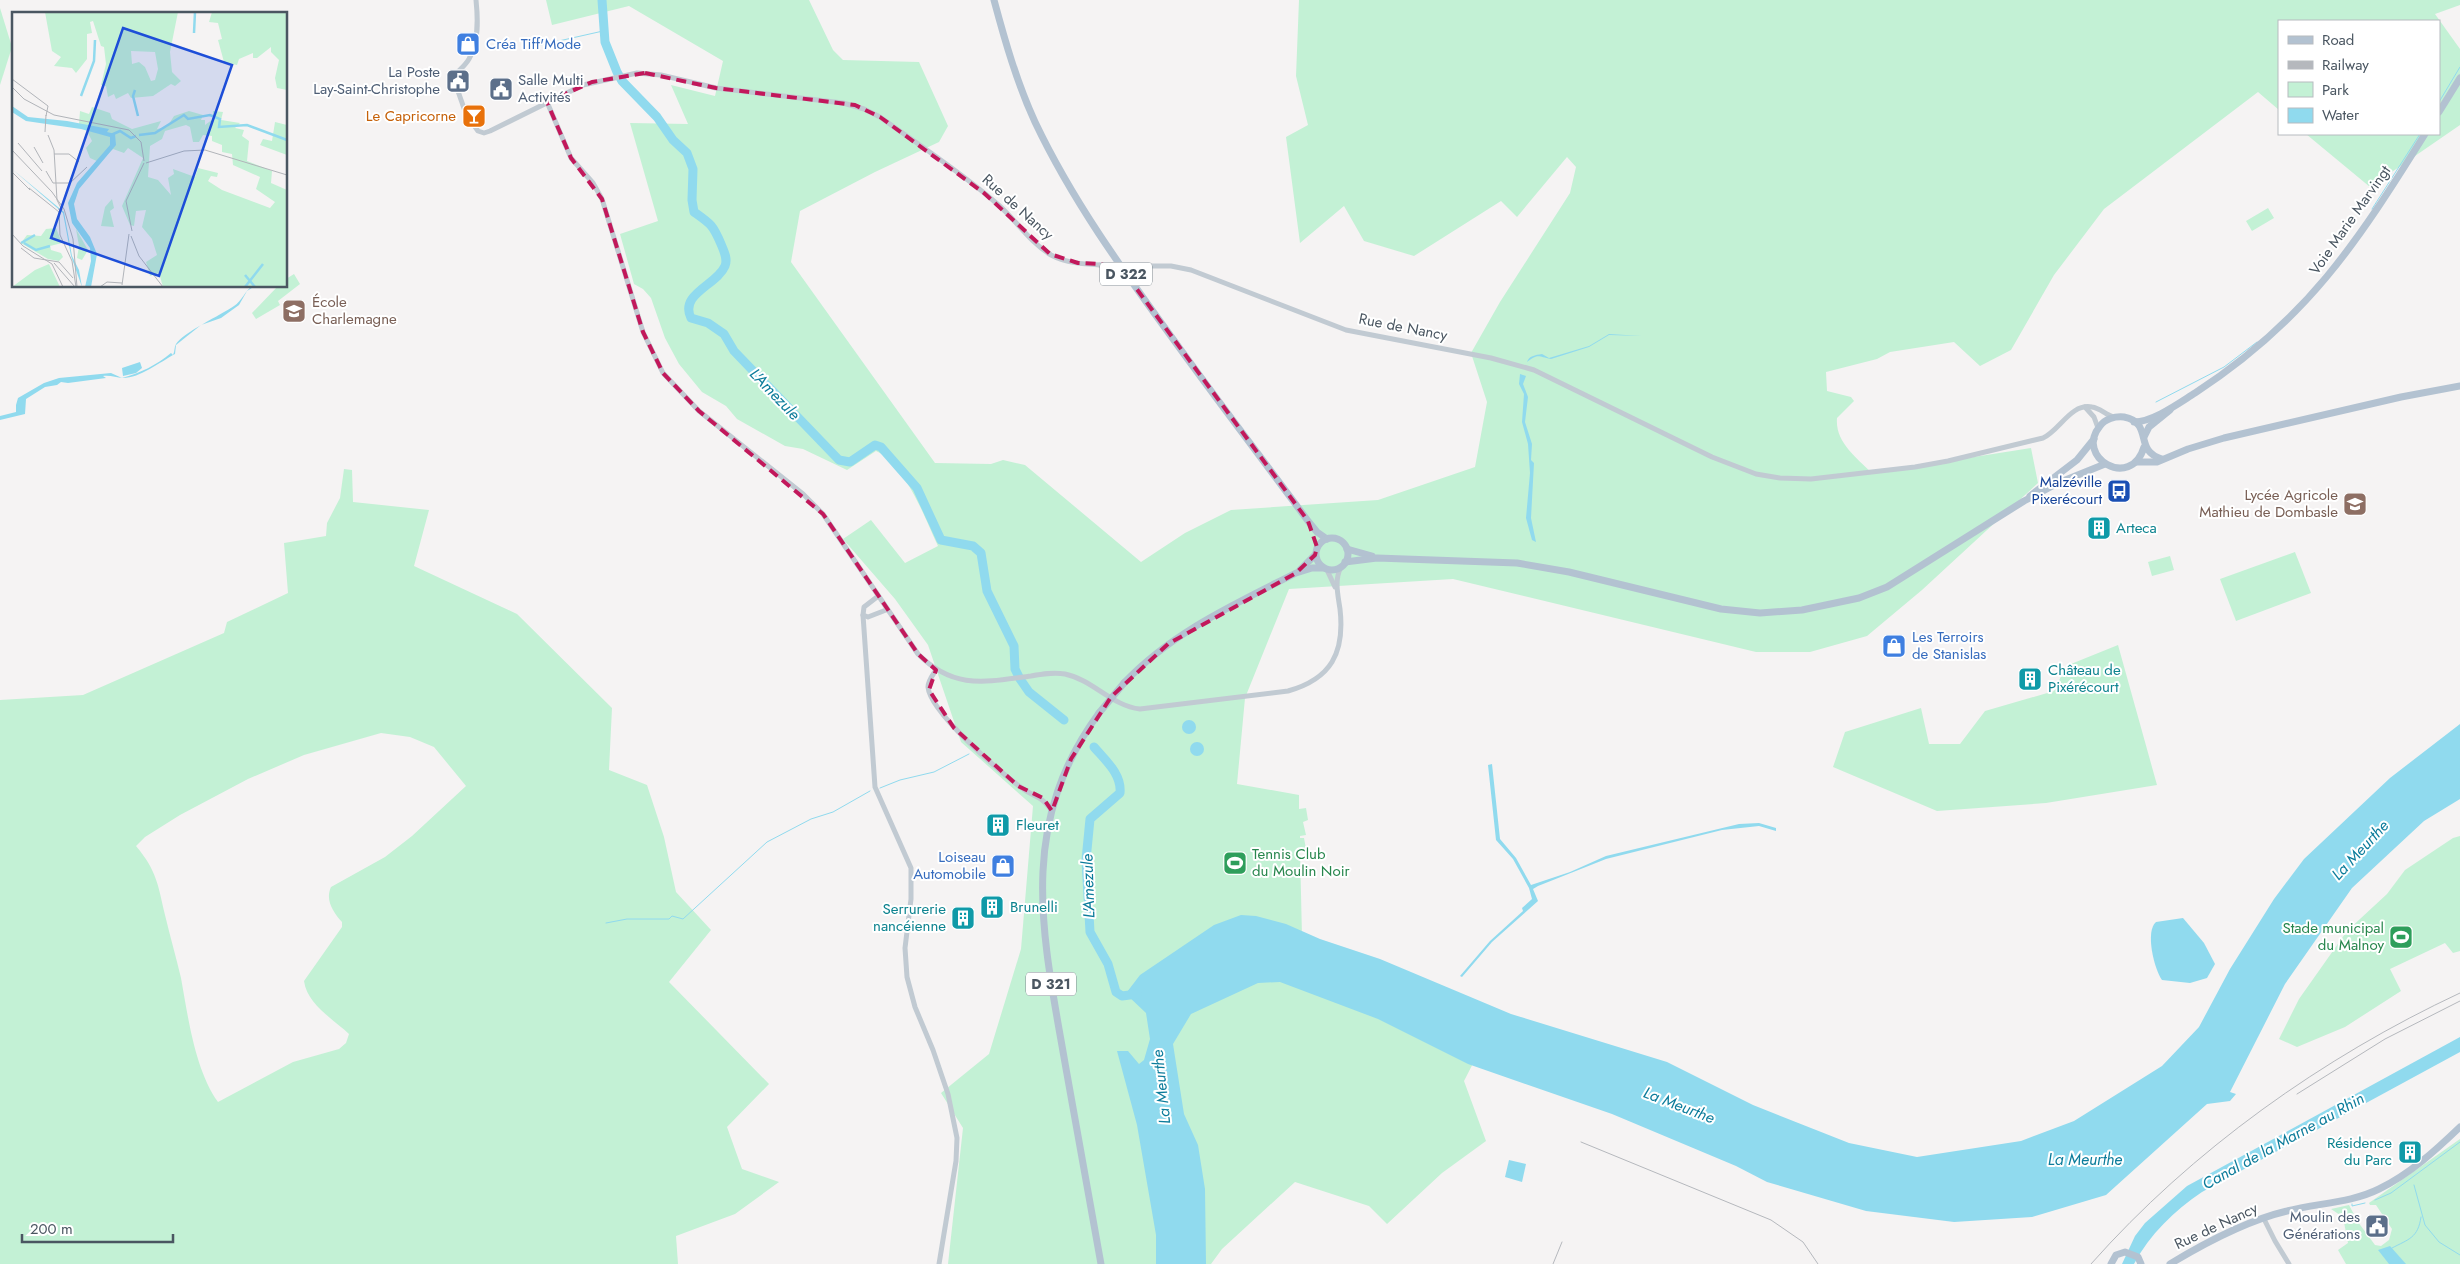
<svg xmlns="http://www.w3.org/2000/svg" width="2460" height="1264" font-family="Jost,sans-serif">
<style>
.green{fill:#c3f1d5;fill-rule:evenodd}
.water{fill:#90daee}
.lines{fill:none;stroke-linecap:round;stroke-linejoin:round}
.stream{stroke:#90daee;stroke-width:1}
.river{stroke:#90daee;stroke-width:9}
.minor{stroke:#c1cad2;stroke-width:5}
.major{stroke:#b3c2d1;stroke-width:7}
.rail{stroke:#b5b8bd;stroke-width:1}
.minor-bridge{stroke:#c1cad2;stroke-width:5}
.major-bridge{stroke:#b3c2d1;stroke-width:7}
.marked{fill:none;stroke:#c2185b;stroke-width:4;stroke-dasharray:10 6;stroke-linejoin:round}
.labels{text-anchor:middle;dominant-baseline:central;stroke-width:4;stroke-linejoin:round;paint-order:stroke}
.shield{fill:#fff;stroke:#808990;stroke-width:1}
.shield-label{font-size:14px;font-weight:bold;fill:#4a5661}
.shop-label{font-size:15px;fill:#366cbe;stroke:#fff;text-anchor:start}
.service-label{font-size:15px;fill:#4e5e75;stroke:#fff;text-anchor:end}
.food-label{font-size:15px;fill:#c56008;stroke:#fff;text-anchor:end}
.street-label{font-size:15px;fill:#4a5661;stroke:#fff}
.education-label{font-size:15px;fill:#785e54;stroke:#fff;text-anchor:start}
.transit-label{font-size:15px;fill:#164399;stroke:#fff;text-anchor:end}
.culture-label{font-size:15px;fill:#0d838f;stroke:#fff;text-anchor:start}
.leisure-label{font-size:15px;fill:#27864d;stroke:#fff;text-anchor:start}
.water-label{font-size:16px;font-style:italic;fill:#0c7c9b;stroke:#fff}
.inset-river{fill:none;stroke:#90daee;stroke-width:2.5}
.inset-road{fill:none;stroke:#b1b4b9;stroke-width:1}
.view{fill:#1d4ed8;fill-opacity:0.15;stroke:#1d4ed8;stroke-width:2.5}
.inset-edge{fill:none;stroke:#4a5661;stroke-width:2.5}
</style>
<rect width="100%" height="100%" fill="#f5f3f3"/>
<g class="green">
<path d="M546,0h263l24,50 10,10 76,2 29,64 -9,16 -64,30 -75,39 -9,51 144,201 56,1 12,-4 22,5 116,97 44,-29 46,-23 147,-10 97,-33 12,-65 -16,-49 29,-51 70,-109 6,-26 -9,-10 -50,60 -16,-16 -87,55 -50,-15 -20,-35 -44,37 -14,-106 22,-12 -12,-49 3,-76h1161v5l-25,9 25,35v76l-90,62 -64,-53h133v-113h-160v89l-21,-18 -154,117 -50,66 -43,75 -31,16 -26,-24 -64,10 -13,7 -51,13 1,19 24,6 3,4 -17,17c-2,24 19,39 35,55l159,-25 7,35 -116,107 -55,46 -57,16h-54l-303,-73 -164,10 -44,109 -8,86 62,11v14l7,-1 2,12 -5,2 3,13 -6,1v2h4l2,11 -6,1 2,87 184,101 -22,43 22,60 -44,32 -55,51 -18,-18 -74,-24 -73,67 -11,15h-263l15,-136 -22,-35 48,-39 32,-105 12,-143 -72,-64 -33,-97 -33,-46 -52,-60 28,-19 34,43 33,-17c-13,-28 -33,-82 -62,-95l-29,19 -44,-21 -18,-3 -48,-27 -11,-13 -24,-14 -23,-28 -14,-26 -14,-40 -8,-9 -9,-5 -14,-50 38,-13 -28,-98 58,1 -17,-39 44,11 8,-35 -94,-55 -77,19z"/>
<path d="M0,8l12,39 -12,38z"/>
<path d="M2268,208l6,10 -22,13 -6,-10z"/>
<path d="M294,274l6,10 -22,17 2,4 -24,14 -4,-6 26,-27h8v-7z"/>
<path d="M344,469l8,1 1,32 76,8 -15,56 103,48 95,94 -3,62 38,15 17,52 12,55 35,38 -42,52 100,102 -42,43 15,42 37,13 -44,32 -59,22 2,28h-678v-564l83,-5 141,-62 3,-11 61,-29 -4,-50 42,-7 1,-13 13,-25zM381,733l29,4 24,10 32,39 -54,50 -27,21 -54,30c-6,13 2,25 11,35v5l-38,54c3,23 29,38 45,53l-3,9 -7,6 -46,13 -75,40c-23,-32 -30,-85 -37,-124 -5,-21 -11,-42 -16,-63 -7,-30 -8,-44 -29,-69l9,-9 35,-22 68,-36 56,-24z"/>
<path d="M2295,552l16,41 -75,28 -16,-42z"/>
<path d="M2170,556l4,14 -22,6 -4,-14z"/>
<path d="M2118,645l39,140 -111,18 -109,8 -104,-44 12,-35 76,-24 8,36h31l25,-33 69,-20 12,-25z"/>
<path d="M2460,836v115l-7,2 -8,-10 -55,26 11,22 -56,36 -48,20 -18,-8 20,-40 48,-68 40,-37 18,-24 48,-32z"/>
<path d="M2460,1139v125h-114l-8,-14 10,-7 -5,-26 -12,-8 18,-4 9,17 17,23 6,1 8,-6 3,-11 -16,-24h-6l-1,-2z"/>
</g>
<g class="water">
<path d="M252,286h3l-8,5 -8,14 -18,13 -20,7 -25,20 -1,9c-15,8 -35,24 -52,24 -7,0 -12,-3 -20,-2l3,2 -38,5 -7,-1 -4,3 -12,2 -19,12 -1,15 -25,6v-4l16,-4v-7l2,-7 26,-15 15,-5 52,-5 11,5c18,-5 35,-13 49,-25l2,2c2,-4 1,-8 3,-11 8,-12 45,-29 58,-38 8,-5 10,-14 18,-20z"/>
<path d="M1609,334l33,2 -33,-1 -20,12 -38,12c-13,-2 -12,-6 -24,3 2,-6 8,-7 15,-8l7,4 40,-12z"/>
<path d="M140,362l2,6 -6,5 -13,3 -1,-8z"/>
<path d="M1520,374l6,2 -3,8 5,13 -3,25 7,22 -1,16 3,3 -3,55 5,24 -4,-2 -6,-22 4,-45 -2,-29 -6,-22 2,-28 -5,-10z"/>
<circle cx="1189" cy="727" r="7"/>
<path d="M2460,724v75l-36,22 -72,67 -67,96 -55,108 6,2 -6,7 -23,3 -101,91 -74,22 -78,5 -88,-11 -99,-29 -31,-16 -124,-52 -144,-50 -90,-45 -98,-37 -22,1 -67,31 -18,30 11,70 14,31 7,44 1,75h-50v-29l-19,-110 -20,-74h11l11,13 5,-4 6,-21 -4,-26 -19,-18v-3l13,-17 74,-50 27,-10 15,1 30,8 34,15 60,20 131,55 156,48 86,43 96,38 68,14 104,-16 53,-20 88,-55 37,-39 31,-58 44,-70 30,-40 86,-81z"/>
<circle cx="1197" cy="749" r="7"/>
<path d="M1492,764l8,75 16,19 15,27 39,-13 36,-16 133,-32 20,-1 17,5v3l-17,-5 -37,4 -116,29 -68,27 -5,3 5,12 -46,41 -30,35 -2,-1 30,-35 33,-30 -1,-3 10,-9 -3,-11 -16,-29 -17,-19 -8,-75z"/>
<path d="M2183,918l21,25 11,21 -8,14 -17,5 -28,-3c-8,-11 -17,-49 -6,-58z"/>
<path d="M2460,1037v15l-258,140c-28,19 -52,42 -68,72h-12l13,-28 10,-13 42,-37z"/>
<path d="M1509,1160l17,4 -4,18 -17,-5z"/>
<path d="M2390,1246l16,18h-17l-11,-14z"/>
</g>
<g class="lines">
<g class="stream">
<path d="M541,45l62,-14"/>
<path d="M2439,102l21,-35"/>
<path d="M2372,209l48,-75"/>
<path d="M2156,402l68,-35 33,-25"/>
<path d="M880,788l20,-8 34,-8 35,-18"/>
<path d="M606,923l21,-4h42l3,-3 11,3 84,-77 44,-23 22,-7 37,-21"/>
<path d="M2414,1185l11,40 14,17 21,13"/>
<path d="M2375,1200l16,-7 69,-51"/>
<path d="M2352,1204v2l13,-3"/>
<path d="M2392,1248c17,-9 26,-10 29,-31"/>
</g>
<g class="river">
<path d="M602,0l3,42 12,30 5,9 35,36 16,23 14,13 6,16 -1,31 2,12c17,12 19,13 27,32 3,7 7,15 4,22 -8,19 -46,28 -34,52l17,5 16,11 10,17 105,109 11,2 25,-17 6,2 36,41 24,52 32,6 8,7 6,38 27,55 1,23 5,10 9,13 35,28"/>
<path d="M1094,747c11,13 28,27 26,46l-30,26 -4,41 4,72 18,32 8,28 6,4 15,-2"/>
</g>
<g class="minor">
<path d="M476,0c2,19 3,42 -7,59 -4,7 -11,12 -16,18l13,37 12,17 6,2 6,-2 93,-46 54,-12 24,2 55,13 127,15 21,6 16,8c39,28 79,54 115,85 20,16 34,40 56,53 15,8 32,9 49,10"/>
<path d="M547,102l24,56 22,25 9,16 41,133 20,41 36,38 104,83 20,20 95,140c36,36 67,28 113,22 11,-2 22,-4 34,-2 28,6 47,32 75,35l148,-18c43,-12 57,-38 52,-82 -2,-14 -6,-29 1,-42"/>
<path d="M1149,266h22l20,4 155,60 145,28 43,12 178,87 44,17 24,4 31,1 104,-12 33,-6 95,-23c17,-8 28,-35 49,-31 8,1 14,8 22,10"/>
<path d="M2085,407l9,10 4,11"/>
<path d="M1327,570l8,17"/>
<path d="M877,597l-13,10 -1,8 12,172 36,81v31l-6,49 2,29 8,30 18,43 15,44 9,44 -1,23 -17,103"/>
<path d="M863,615l5,2 18,-7"/>
<path d="M936,670c-4,6 -8,11 -8,17 2,25 70,83 91,99 15,12 20,7 33,25"/>
<path d="M2264,1219l11,22 14,23"/>
</g>
<g class="major">
<path d="M994,0c11,41 23,83 41,122 37,78 87,147 138,217 44,61 90,121 135,182l9,11 10,7"/>
<path d="M2439,112l21,-34"/>
<path d="M2134,422c19,0 45,-19 61,-29 111,-72 162,-150 230,-259"/>
<path d="M2144,437l5,-10 21,-17"/>
<path d="M2144,447c-13,44 -70,10 -44,-21 5,-7 15,-10 24,-9 30,6 9,34 38,42"/>
<path d="M2136,462h21l31,-13 36,-11 177,-41 59,-11"/>
<path d="M2030,496l47,-36 17,-21"/>
<circle cx="1332" cy="554" r="16"/>
<path d="M1347,549l25,7"/>
<path d="M1345,562l32,-4 140,5 52,9 152,37 39,4 42,-3 57,-12 28,-11 137,-86 34,-18 47,-19"/>
<path d="M1300,570l15,-15"/>
<path d="M1124,683c48,-51 111,-79 172,-110l16,-5h11"/>
<path d="M1099,713c-83,113 -56,223 -34,350 12,67 24,134 36,201"/>
<path d="M2111,1264l5,-9 9,-3 13,5 3,7"/>
<path d="M2170,1264c33,-20 79,-44 117,-53 30,-8 64,-8 92,-22 31,-15 57,-39 81,-62"/>
</g>
<g class="rail">
<path d="M2297,1094l88,-55 75,-38"/>
<path d="M1581,1142l190,78 32,22 15,22"/>
<path d="M1553,1264l9,-22"/>
<path d="M2091,1264c101,-114 232,-207 369,-271"/>
</g>
<path class="minor-bridge" d="M1100,265l49,1"/>
<path class="major-bridge" d="M1099,713l25,-30"/>
</g>
<path class="marked" d="M645,73l71,15 139,17 25,12 104,76 66,61 28,9 41,2 189,256 9,26 -2,8 -19,18 -128,71 -57,53 -40,62 -19,52 -9,-13 -25,-12 -64,-58 -25,-38 7,-20 -18,-16 -95,-140 -124,-103 -36,-38 -20,-41 -41,-133 -31,-41 -24,-56 45,-20z"/>
<defs>
<g id="shop-square" transform="scale(1.25)"><rect x="-9" y="-9" width="18" height="18" rx="4" fill="#3f7fe0" stroke="#fff"/><path d="M-5-2.5h2.3a2.7 3.5 0 0 1 5.4 0H5L5.5 6h-11ZM-1.5-2.5h3a1.5 2.3 0 0 0-3 0Z" fill="#fff"/></g>
<g id="civic-square" transform="scale(1.25)"><rect x="-9" y="-9" width="18" height="18" rx="4" fill="#5c6f8a" stroke="#fff"/><path d="M-.6-6.5H3V-4.5H.6V-3L4-1V1h2V6H-6V1h2V-1L-.6-3ZM-1.2 2.5V6h2.4V2.5Z" fill="#fff"/></g>
<g id="bar-square" transform="scale(1.25)"><rect x="-9" y="-9" width="18" height="18" rx="4" fill="#e8710a" stroke="#fff"/><path d="M-6-5H6L.8 .8V4.5H3.5V6h-7V4.5H-.8V.8Z" fill="#fff"/></g>
<g id="school-square" transform="scale(1.25)"><rect x="-9" y="-9" width="18" height="18" rx="4" fill="#8d6e63" stroke="#fff"/><path d="M0-5L7-2L0 1L-7-2ZM-4 1L0 2.5L4 1V4Q0 6-4 4Z" fill="#fff"/></g>
<g id="bus-square" transform="scale(1.25)"><rect x="-9" y="-9" width="18" height="18" rx="4" fill="#1a4fb4" stroke="#fff"/><path d="M-5-6H5V4H4V6H2V4H-2V6H-4V4H-5ZM-3.5-4V0h7V-4ZM-3.5 1.2v1.5H-2V1.2ZM2 1.2v1.5H3.5V1.2Z" fill="#fff"/></g>
<g id="building-square" transform="scale(1.25)"><rect x="-9" y="-9" width="18" height="18" rx="4" fill="#0f9aa8" stroke="#fff"/><path d="M-4-6H4V6H1V3H-1V6H-4ZM-2.5-4.3h1.7v1.8h-1.7ZM.8-4.3h1.7v1.8H.8ZM-2.5-1h1.7V.8h-1.7ZM.8-1h1.7V.8H.8Z" fill="#fff"/></g>
<g id="stadium-square" transform="scale(1.25)"><rect x="-9" y="-9" width="18" height="18" rx="4" fill="#2e9e5b" stroke="#fff"/><path d="M0-5a6.5 5 0 1 0 0 10a6.5 5 0 1 0 0-10ZM-3.5-1.8h7v3.6h-7Z" fill="#fff"/></g>
</defs>
<g fill-rule="evenodd">
<use href="#shop-square" x="468" y="44"/>
<use href="#civic-square" x="458" y="81"/>
<use href="#civic-square" x="501" y="89"/>
<use href="#bar-square" x="474" y="116"/>
<use href="#school-square" x="294" y="311"/>
<use href="#bus-square" x="2119" y="491"/>
<use href="#school-square" x="2355" y="504"/>
<use href="#building-square" x="2099" y="528"/>
<use href="#shop-square" x="1894" y="646"/>
<use href="#building-square" x="2030" y="679"/>
<use href="#building-square" x="998" y="825"/>
<use href="#stadium-square" x="1235" y="863"/>
<use href="#shop-square" x="1003" y="866"/>
<use href="#building-square" x="992" y="907"/>
<use href="#building-square" x="963" y="918"/>
<use href="#stadium-square" x="2401" y="937"/>
<use href="#building-square" x="2410" y="1152"/>
<use href="#civic-square" x="2377" y="1226"/>
</g>
<g class="labels">
<g class="shield">
<rect x="1100" y="262.5" width="52" height="23" rx="4"/>
<rect x="1026" y="972.5" width="50" height="23" rx="4"/>
</g>
<g class="shield-label">
<text x="1126" y="274">D 322</text>
<text x="1051" y="984">D 321</text>
</g>
<g class="shop-label">
<text x="486" y="44">Créa Tiff'Mode</text>
<text x="1912" y="637">Les Terroirs<tspan x="1912" dy="17">de Stanislas</tspan></text>
<text x="986" y="857" text-anchor="end">Loiseau<tspan x="986" dy="17">Automobile</tspan></text>
</g>
<g class="service-label">
<text x="440" y="72">La Poste<tspan x="440" dy="17">Lay-Saint-Christophe</tspan></text>
<text x="518" y="80" text-anchor="start">Salle Multi<tspan x="518" dy="17">Activités</tspan></text>
<text x="2360" y="1217">Moulin des<tspan x="2360" dy="17">Générations</tspan></text>
</g>
<g class="food-label">
<text x="456" y="116">Le Capricorne</text>
</g>
<g class="street-label">
<text transform="translate(1018 207) rotate(42)">Rue de Nancy</text>
<text transform="translate(2350 220) rotate(-55)">Voie Marie Marvingt</text>
<text transform="translate(1403 327) rotate(11)">Rue de Nancy</text>
<text transform="translate(2216 1226) rotate(-25)">Rue de Nancy</text>
</g>
<g class="education-label">
<text x="312" y="302">École<tspan x="312" dy="17">Charlemagne</tspan></text>
<text x="2338" y="495" text-anchor="end">Lycée Agricole<tspan x="2338" dy="17">Mathieu de Dombasle</tspan></text>
</g>
<g class="transit-label">
<text x="2102" y="482">Malzéville<tspan x="2102" dy="17">Pixerécourt</tspan></text>
</g>
<g class="culture-label">
<text x="2116" y="528">Arteca</text>
<text x="2048" y="670">Château de<tspan x="2048" dy="17">Pixérécourt</tspan></text>
<text x="1016" y="825">Fleuret</text>
<text x="1010" y="907">Brunelli</text>
<text x="946" y="909" text-anchor="end">Serrurerie<tspan x="946" dy="17">nancéienne</tspan></text>
<text x="2392" y="1143" text-anchor="end">Résidence<tspan x="2392" dy="17">du Parc</tspan></text>
</g>
<g class="leisure-label">
<text x="1252" y="854">Tennis Club<tspan x="1252" dy="17">du Moulin Noir</tspan></text>
<text x="2384" y="928" text-anchor="end">Stade municipal<tspan x="2384" dy="17">du Malnoy</tspan></text>
</g>
<g class="water-label">
<text transform="translate(775 394) rotate(46)">L'Amezule</text>
<text transform="translate(2360 850) rotate(-47)">La Meurthe</text>
<text transform="translate(1088 886) rotate(-92)">L'Amezule</text>
<text transform="translate(1161 1087) rotate(-96)">La Meurthe</text>
<text transform="translate(1679 1105) rotate(21)">La Meurthe</text>
<text transform="translate(2283 1141) rotate(-29)">Canal de la Marne au Rhin</text>
<text x="2085" y="1159">La Meurthe</text>
</g>
</g>
<g transform="translate(12 12)">
<rect width="275" height="275" fill="#f5f3f3"/>
<path d="M33,0h133l-8,40 2,20 9,9 -6,5 -4,-2 -18,12 -22,2 -3,-5 -12,6 -2,-5 -6,3 -2,-11 -5,-1 5,-21 -2,-17 -3,-1 -8,-25 -3,1 2,11 -5,1v25l-11,14 -4,-5 -18,-2 7,-9 -9,-6zM119,39l24,1 3,17 -3,11 -4,1 -6,-14 -6,-5 -7,2zM200,0h75v78l-10,-2 -2,-10 4,-18 -8,-8v-5l-14,11h-4v-5l-14,6 -2,6 -13,-3 -6,-22 4,-1 -4,-16 -9,-1zM80,95l18,6 2,6 20,10 29,-8 -4,8 10,-2 7,-11 15,-5 14,4 -2,5h4v5l8,-6v-8l10,1 -2,8 19,3 -5,5 9,2 -2,6 7,5 -2,20 25,10 -1,12 16,7v97h-124l-4,-14 -9,3 -4,-14 11,-7 -5,-16 -10,-12 4,-17 -10,1 -2,15 -4,-1 -8,-19 21,-48 -15,-10 -4,5 -11,-4 -14,13 -9,-4 -4,-10 6,-7 -7,-14 -6,-3 1,-13 9,3zM174,113l4,2 3,15h6l4,-7 9,1v5l10,4v7l10,2 1,11 27,12 -4,12 19,13 -5,6 -48,-18 -14,-9 3,-5 6,1 1,-4 -20,-5 -3,9 -22,-8 1,5 -6,4 3,17 -13,-15 -10,-3 2,-31 12,-7 3,-8zM263,110l12,3v30l-27,-10 3,-6 9,2zM100,187l2,9 -4,3 4,16 -13,-1 4,-19zM44,216l6,15 -12,3 1,4 10,3 2,4 -4,4 -11,-2 -27,-16 6,-8 14,1 5,-7zM64,217l12,21 -6,10 -5,-2 2,-12zM37,252l11,23h-48l23,-17z" fill="#c3f1d5" fill-rule="evenodd"/>
<path d="M0,94l16,11 39,4 42,8 -2,3 8,2 1,11 -37,44 -5,15 3,15 13,18 7,17 -6,33h-6l6,-26 -1,-13 -18,-25 -4,-20 9,-20 33,-38v-8l-29,-8 -55,-8 -14,-9zM0,157l52,43 8,44 7,14 3,17 -11,-31 -8,-43z" fill="#90daee"/>
<path class="inset-river" d="M182,21l1,-21M123,78l-2,6 5,20M69,84l13,-35 1,-21M99,123l9,-4 11,7 5,-2M127,123l16,-2 29,-18 4,4 22,-4 10,4 -1,8 28,-2 40,15M9,231l14,-8M12,231l12,7 14,-4M233,263l10,12M233,275l18,-23"/>
<path class="inset-road" d="M0,67l36,27 -2,10M0,75l12,12M12,87l30,16 75,15 12,12 3,19M33,120l1,-17M36,123l6,15 3,50 5,10 -4,-1M6,131l24,28M22,135l9,16M0,138l40,42 12,17 9,30 4,48M42,142h15l10,8M134,151l38,-12 21,-1 82,25M34,159l7,12h17l17,-16M0,160l18,18M17,176l30,24 1,23 12,26 4,26M120,219l-6,-30 18,-38M0,222l11,12 29,18 11,23M119,224l8,20 24,31M9,236l13,10 25,4 14,16M42,251l21,24M110,273l7,-51M88,275l7,-5 15,1"/>
<path class="view" d="M111,16l109,37 -73,211 -108,-38z"/>
<rect width="275" height="275" class="inset-edge"/>
</g>
<rect x="2278" y="20" width="162" height="115" fill="#ffffff" stroke="#b7bbc0"/>
<rect x="2288" y="36" width="25" height="8" fill="#b3c2d1" stroke="#b7bbc0"/>
<text x="2322" y="45" font-size="15" fill="#4a5661">Road</text>
<rect x="2288" y="61" width="25" height="8" fill="#b5b8bd" stroke="#b7bbc0"/>
<text x="2322" y="70" font-size="15" fill="#4a5661">Railway</text>
<rect x="2288" y="82" width="25" height="15" fill="#c3f1d5" stroke="#b7bbc0"/>
<text x="2322" y="95" font-size="15" fill="#4a5661">Park</text>
<rect x="2288" y="108" width="25" height="15" fill="#90daee" stroke="#b7bbc0"/>
<text x="2322" y="120" font-size="15" fill="#4a5661">Water</text>
<path d="M22 1234v8h151v-8" fill="none" stroke="#4a5661" stroke-width="2.5"/>
<text x="30" y="1234" font-size="15" fill="#4a5661" stroke="#ffffff" stroke-width="4" paint-order="stroke">200 m</text>
</svg>
